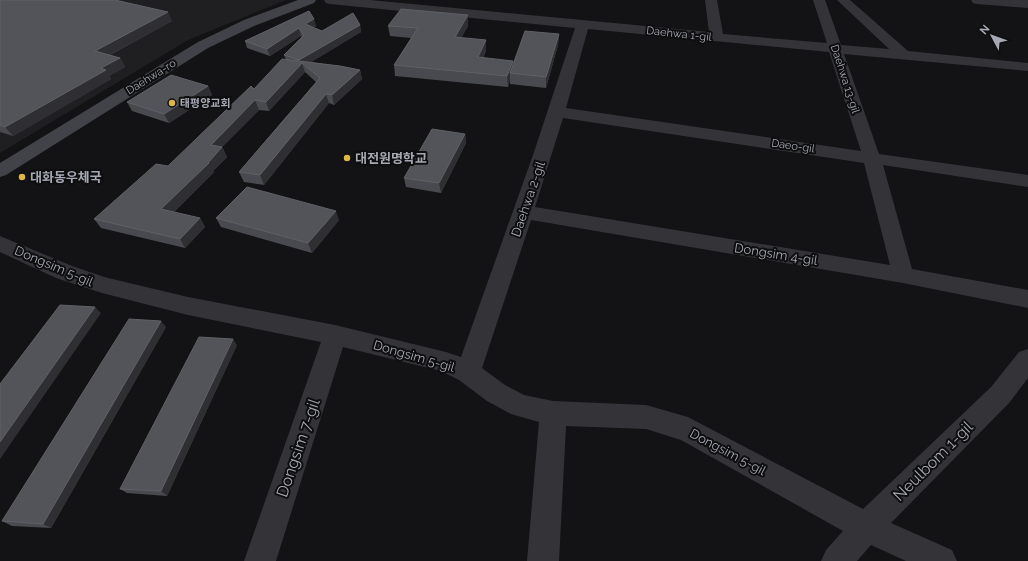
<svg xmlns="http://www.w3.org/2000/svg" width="1028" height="561" font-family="Raleway,'Noto Sans KR',sans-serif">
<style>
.built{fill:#1f1f21}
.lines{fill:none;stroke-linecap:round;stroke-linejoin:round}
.street{fill:#343438;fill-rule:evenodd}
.secondary{fill:#424348;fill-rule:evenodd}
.wall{fill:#494a4f}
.shaded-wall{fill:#2f2f33}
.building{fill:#535459;stroke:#606167}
.poi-dot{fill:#dfb93f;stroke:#0e0e0f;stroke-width:1.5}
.labels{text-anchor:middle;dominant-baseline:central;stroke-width:4;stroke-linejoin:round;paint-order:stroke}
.far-street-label{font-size:11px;fill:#a5a8b3;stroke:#0e0e0f}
.far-poi-label{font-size:11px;font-weight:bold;fill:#a5a8b3;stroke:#0e0e0f;text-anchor:start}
.poi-label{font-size:13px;font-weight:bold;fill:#a5a8b3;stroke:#0e0e0f;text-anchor:start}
.street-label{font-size:13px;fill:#a5a8b3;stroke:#0e0e0f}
.near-street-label{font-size:16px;fill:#a5a8b3;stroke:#0e0e0f}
</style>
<rect width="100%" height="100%" fill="#131214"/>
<path class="built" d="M0,0h286l-98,40 -188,113z"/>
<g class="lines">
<g class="street">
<path d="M324,0h46l339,32 -4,-32h12l6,34 104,9 -14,-43h12l16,45 48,4 -52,-49h13l58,51 120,12v8l-184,-17 35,100 149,21v12l-145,-22 29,104 116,21v18l-125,-25 -372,-63 -49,148 23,17 19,10 29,6 93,4 42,12 175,92 128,-122 28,-35 9,-3v29l-19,25 -118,120 61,27 5,11h-51l-35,-16 -14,16h-36l5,-11 17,-19 -162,-91 -35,-11 -80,-3 -7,135h-32l12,-139 -28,-8 -24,-13 -28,-21 -18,-9 -98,-24 -67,214h-32l77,-219 -133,-27 -86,-22 -46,-15 -56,-26v-16l72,30 32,11 84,20 147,28 111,27 15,5 72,-202 42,-127 -245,-24 -4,-1zM588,29l241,23 32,99 -295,-43zM563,118l301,45 26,102 -355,-58z"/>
<path d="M971,0h57v8l-51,-4 -4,-1z"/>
</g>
<path class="secondary" d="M298,0h18l-2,3 -60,23 -46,22 -202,127 -6,2v-14l198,-121 46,-22z"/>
</g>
<g class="wall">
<path d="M0,0l172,21 -62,34 10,3 5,9 -16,9 2,3 -98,57 -13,-4z"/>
<path d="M309,11l7,15 -3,2 9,3 38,-6 1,7 -50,30 49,8 2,9 -28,26 -5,-2 -65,82 -20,-3 -5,-10 77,-90 -11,-10 -36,39 -10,-1 -37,37 5,10 -14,14 1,1 -40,40 26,6 5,9 -20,21 -84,-20 -7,-9 74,-53 118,-106 -2,-5 18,-18 -1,-1 -31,20 -23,-8 -2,-7z"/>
<path d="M388,26h80l-7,12 25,2v11l-3,7 30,7 46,-31 -1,11 -12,43 -36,-4v-5l-2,8 -113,-11 -1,-11 17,-27 -21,-2z"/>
<path d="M208,86l4,9 -43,28 -37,-12 -5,-9z"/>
<path d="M465,134l1,9 -25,50 -35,-6 -2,-9z"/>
<path d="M216,218l123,2 -27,33 -91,-26z"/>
<path d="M166,327l-115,201 -39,-2 -10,-5z"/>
<path d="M237,345l-70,151 -40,-3 -7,-4z"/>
</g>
<g class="shaded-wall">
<path d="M168,12l4,9 -72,39 -5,-9z"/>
<path d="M468,15v11l-12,22 -1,-11z"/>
<path d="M314,19l2,7 -9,6 -2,-8z"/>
<path d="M360,25l1,7 -56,34 -3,-3 3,9 -36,39 -3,-9 35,-37 -2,-5z"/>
<path d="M299,28l2,8 -31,20 -3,-7z"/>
<path d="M559,34l-1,11 -12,43v-11z"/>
<path d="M486,40v11l-8,17v-11z"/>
<path d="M120,58l5,9 -16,9 2,3 -98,57 -8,-9 96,-59z"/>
<path d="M513,61v11l-3,1v6l-2,8 -1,-11z"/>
<path d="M360,70l2,9 -28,26 -2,-10z"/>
<path d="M208,86l4,9 -43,28 -5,-9z"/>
<path d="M326,94l3,9 -65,82 -4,-10z"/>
<path d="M255,100l4,10 -37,37 5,10 -14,14 1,1 -47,47 -6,-10 50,-64z"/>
<path d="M465,134l1,9 -25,50 -2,-10z"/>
<path d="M336,211l3,9 -27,33 -4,-10z"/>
<path d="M200,218l5,9 -20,21 -5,-9z"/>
<path d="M95,307l6,6 -101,146v-17z"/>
<path d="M161,321l5,6 -115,201 -8,-4z"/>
<path d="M233,339l4,6 -70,151 -6,-5z"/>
</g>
<g class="building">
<path d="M0,0h115l53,12 -73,39 25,7 -19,10 5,2 -101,57 -5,-2z"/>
<path d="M401,9l67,6 -13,22 31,3 -8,17 35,4 -6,15 -113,-11 24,-37 -30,-2z"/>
<path d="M309,11l5,8 -9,5 17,7 31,-18 7,12 -61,35 -15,-5 20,-20 -5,-7 -32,21 -22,-8z"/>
<path d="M525,31l34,3 -13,43 -36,-4z"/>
<path d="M282,59l58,7 20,4 -28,25 -6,-1 -66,81 -21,-3 81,-94 -18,-15 -36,39 -11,-2 -44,45 11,2 -14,16h1l-48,46 39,9 -20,21 -86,-20 62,-55 12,2 83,-80 3,3z"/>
<path d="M171,75l37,11 -44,28 -37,-12z"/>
<path d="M432,129l33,5 -26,49 -35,-5z"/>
<path d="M247,187l89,24 -28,32 -92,-25z"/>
<path d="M60,305l35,2 -95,135v-58z"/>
<path d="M129,319l32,2 -118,203 -41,-3z"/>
<path d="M199,337l34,2 -72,152 -41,-2z"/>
</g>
<g class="poi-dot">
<circle cx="172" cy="103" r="4"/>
<circle cx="347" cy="158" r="4"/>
<circle cx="22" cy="177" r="4"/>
</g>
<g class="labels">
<g class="far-street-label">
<text transform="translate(679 34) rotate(6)">Daehwa 1-gil</text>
<text transform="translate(151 77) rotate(-32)">Daehwa-ro</text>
<text transform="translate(845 79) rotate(72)">Daehwa 13-gil</text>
<text transform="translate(793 146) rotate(8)">Daeo-gil</text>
</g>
<g class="far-poi-label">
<text x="180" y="103">태평양교회</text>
</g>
<g class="poi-label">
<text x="355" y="158">대전원명학교</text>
<text x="30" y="177">대화동우체국</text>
</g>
<g class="street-label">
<text transform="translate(528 199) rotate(-71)">Daehwa 2-gil</text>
<text transform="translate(776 254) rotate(9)">Dongsim 4-gil</text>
<text transform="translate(54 266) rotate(23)">Dongsim 5-gil</text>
<text transform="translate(414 356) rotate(16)">Dongsim 5-gil</text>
<text transform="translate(728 452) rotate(28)">Dongsim 5-gil</text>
</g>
<g class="near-street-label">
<text transform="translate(298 448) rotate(-71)">Dongsim 7-gil</text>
<text transform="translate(933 461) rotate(-45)">Neulbom 1-gil</text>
</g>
</g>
<g transform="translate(992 36) rotate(311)" stroke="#0e0e0f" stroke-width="3" paint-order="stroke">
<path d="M0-3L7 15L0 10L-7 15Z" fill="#a5a8b3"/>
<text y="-6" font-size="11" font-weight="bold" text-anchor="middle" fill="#a5a8b3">N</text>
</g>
</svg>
